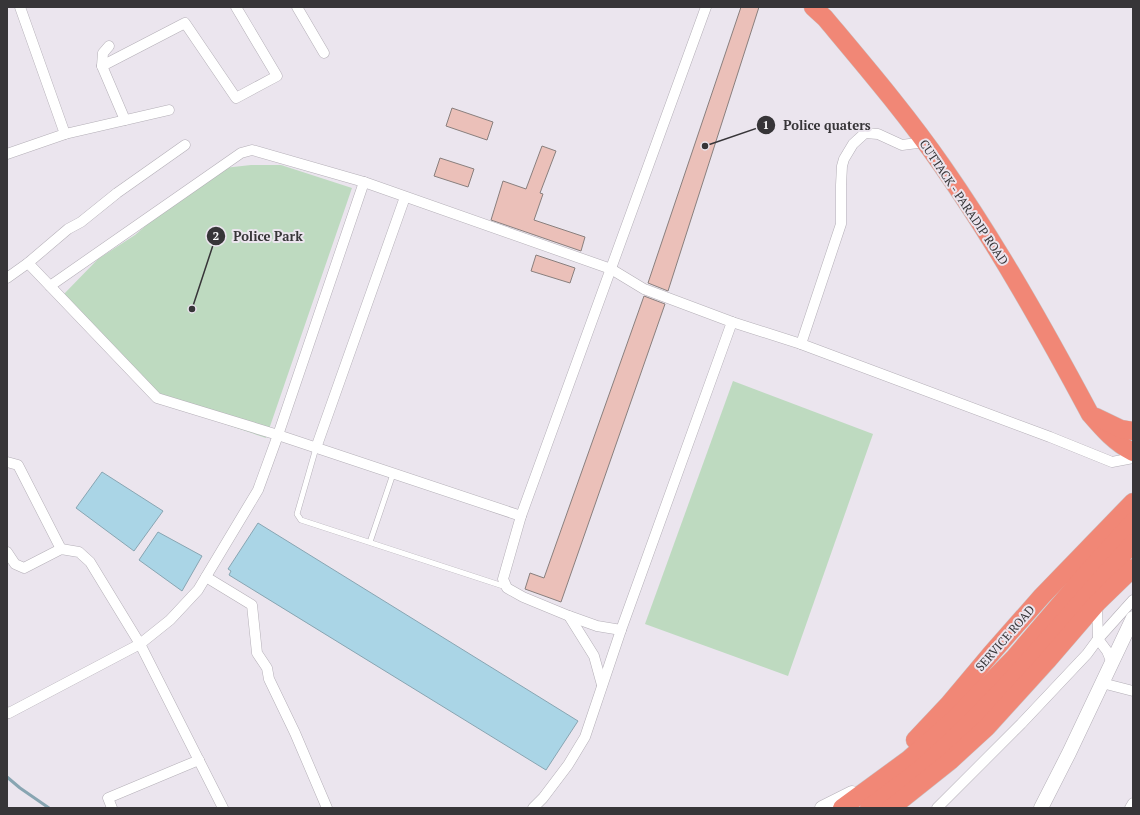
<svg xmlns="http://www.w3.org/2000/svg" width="1140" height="815" font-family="'PT Serif',serif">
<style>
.green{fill:#bedac0}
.water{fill:#aad5e6;stroke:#88a5b2}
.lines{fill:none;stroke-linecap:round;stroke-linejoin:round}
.stream{stroke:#88a5b2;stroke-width:3}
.building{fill:#ebc0b9;stroke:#897f7d}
.lane-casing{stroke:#b4afb7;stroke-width:6}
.street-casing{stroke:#b4afb7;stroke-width:11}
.secondary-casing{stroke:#b4afb7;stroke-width:15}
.highway-casing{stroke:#c7c6c7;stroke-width:19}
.lane{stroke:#fff;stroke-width:5}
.street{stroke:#fff;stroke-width:10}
.secondary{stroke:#fff;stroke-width:14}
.highway{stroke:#f18776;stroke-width:18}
.labels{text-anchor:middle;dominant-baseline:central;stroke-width:4;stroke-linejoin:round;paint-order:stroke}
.street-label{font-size:12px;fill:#373538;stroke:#ebe5ee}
.leader{fill:none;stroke:#373538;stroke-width:1.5}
.callout-dot{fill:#373538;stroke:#ebe5ee;stroke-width:1.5}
.mark-label{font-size:12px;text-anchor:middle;font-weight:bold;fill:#fff}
.callout-label{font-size:13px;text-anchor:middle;font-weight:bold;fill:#373538;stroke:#ebe5ee;stroke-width:4;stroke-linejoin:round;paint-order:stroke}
</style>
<rect width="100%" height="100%" fill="#ebe5ee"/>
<g class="green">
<path d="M251,165h30l71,23 -86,250 -68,-23 -39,-16 -96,-104 35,-36 37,-24 22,-19 67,-48z"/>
<path d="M733,381l140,53 -85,242 -143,-52z"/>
</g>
<g class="water">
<path d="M102,472l61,39 -29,40 -58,-43z"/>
<path d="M258,523l320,198 -32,49 -317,-195 2,-4 -3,-2z"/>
<path d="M158,532l44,24 -20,35 -43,-31z"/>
</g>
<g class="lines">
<path class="stream" d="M7,777l13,11 29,20"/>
</g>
<g class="building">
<path d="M741,7h18l-91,284 -20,-8z"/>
<path d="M452,108l41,14 -6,18 -41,-14z"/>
<path d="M542,146l14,5 -16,42 3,1 -9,26 51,17 -4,14 -90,-31 12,-39 23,8z"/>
<path d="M440,158l34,11 -6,18 -34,-11z"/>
<path d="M536,255l39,13 -5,15 -39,-12z"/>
<path d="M644,296l21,8 -104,298 -36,-13 5,-16 14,5z"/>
</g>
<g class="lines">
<g class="lane-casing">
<g id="lane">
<path d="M316,448l-19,66 4,6 205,67"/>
<path d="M370,542l23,-68"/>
</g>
</g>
<g class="street-casing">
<g id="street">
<path d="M297,7l27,46"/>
<path d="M109,46l-6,7 -1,13 23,54"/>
<path d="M102,66l83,-43 51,75 41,-22 -41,-69"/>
<path d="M65,134l104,-24"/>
<path d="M7,154l58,-20 -45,-127"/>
<path d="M28,263l129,135 121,37 243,81"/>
<path d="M7,278l21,-15 40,-34 13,-7 36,-29 68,-48"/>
<path d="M50,286l191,-133 11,-3 112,32 247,87 33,20 88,33 69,22 249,93 62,25 21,-4"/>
<path d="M801,344l40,-120v-39l1,-19 2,-7 9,-15 12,-11 13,1 24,11 23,-3"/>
<path d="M316,448l89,-251"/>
<path d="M7,462l11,3 43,84"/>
<path d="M7,552l8,12 9,4 37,-19 18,3 11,10 50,82 83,164"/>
<path d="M206,577l46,28 5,48 10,15 2,11 26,54 32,75"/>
<path d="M1097,603l1,36 9,12 5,12"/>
<path d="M569,616l25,40 8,29"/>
<path d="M621,630l-24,-4 -28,-10 -46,-19 -16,-9 -4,-9 18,-63 185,-509"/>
<path d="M1102,683l31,8"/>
<path d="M7,712l2,1 131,-69 30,-24 28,-30 60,-100 20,-55 86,-253"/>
<path d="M112,808l-4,-10 91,-38"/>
<path d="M533,808l10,-10 25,-33 17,-28 36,-107 111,-308"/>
<path d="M937,808l84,-84 66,-70 11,-15 35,-39"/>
<path d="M1130,808l3,-5"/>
</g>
</g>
<g class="secondary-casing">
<g id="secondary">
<path d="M822,808l30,-15"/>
<path d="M1041,808l28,-55 64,-135"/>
</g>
</g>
<g class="highway-casing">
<g id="highway">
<path d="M813,7l12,11c41,49 82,97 118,149 55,79 102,163 147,247 13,15 25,29 43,38"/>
<path d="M1096,417l25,12 12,2"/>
<path d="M915,740l33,-35 42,-50 52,-59 91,-94"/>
<path d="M842,808l67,-49 42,-37 63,-64 71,-83 48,-53"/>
<path d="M869,808c16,-13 34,-25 50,-38 79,-68 145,-150 214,-227"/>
<path d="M891,808l59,-47 37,-34 60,-66 50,-58 36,-35"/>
</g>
</g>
<use href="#lane" class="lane"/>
<use href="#street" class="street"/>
<use href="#secondary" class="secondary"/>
<use href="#highway" class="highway"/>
</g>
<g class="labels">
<g class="street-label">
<text transform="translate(964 202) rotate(56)">CUTTACK - PARADIP ROAD</text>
<text transform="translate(1005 638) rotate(-49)">SERVICE ROAD</text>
</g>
</g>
<path class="leader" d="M705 146L766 125M192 309L216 236"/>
<g class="callout-dot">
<circle cx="705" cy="146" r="4"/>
<circle cx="192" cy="309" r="4"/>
<circle cx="766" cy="125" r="10"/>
<circle cx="216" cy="236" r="10"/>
</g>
<g class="mark-label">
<text x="766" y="129">1</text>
<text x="216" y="240">2</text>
</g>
<g class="callout-label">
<text x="827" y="130">Police quaters</text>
<text x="268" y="241">Police Park</text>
</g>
<rect width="1140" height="815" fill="none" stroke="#373538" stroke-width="16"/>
</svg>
